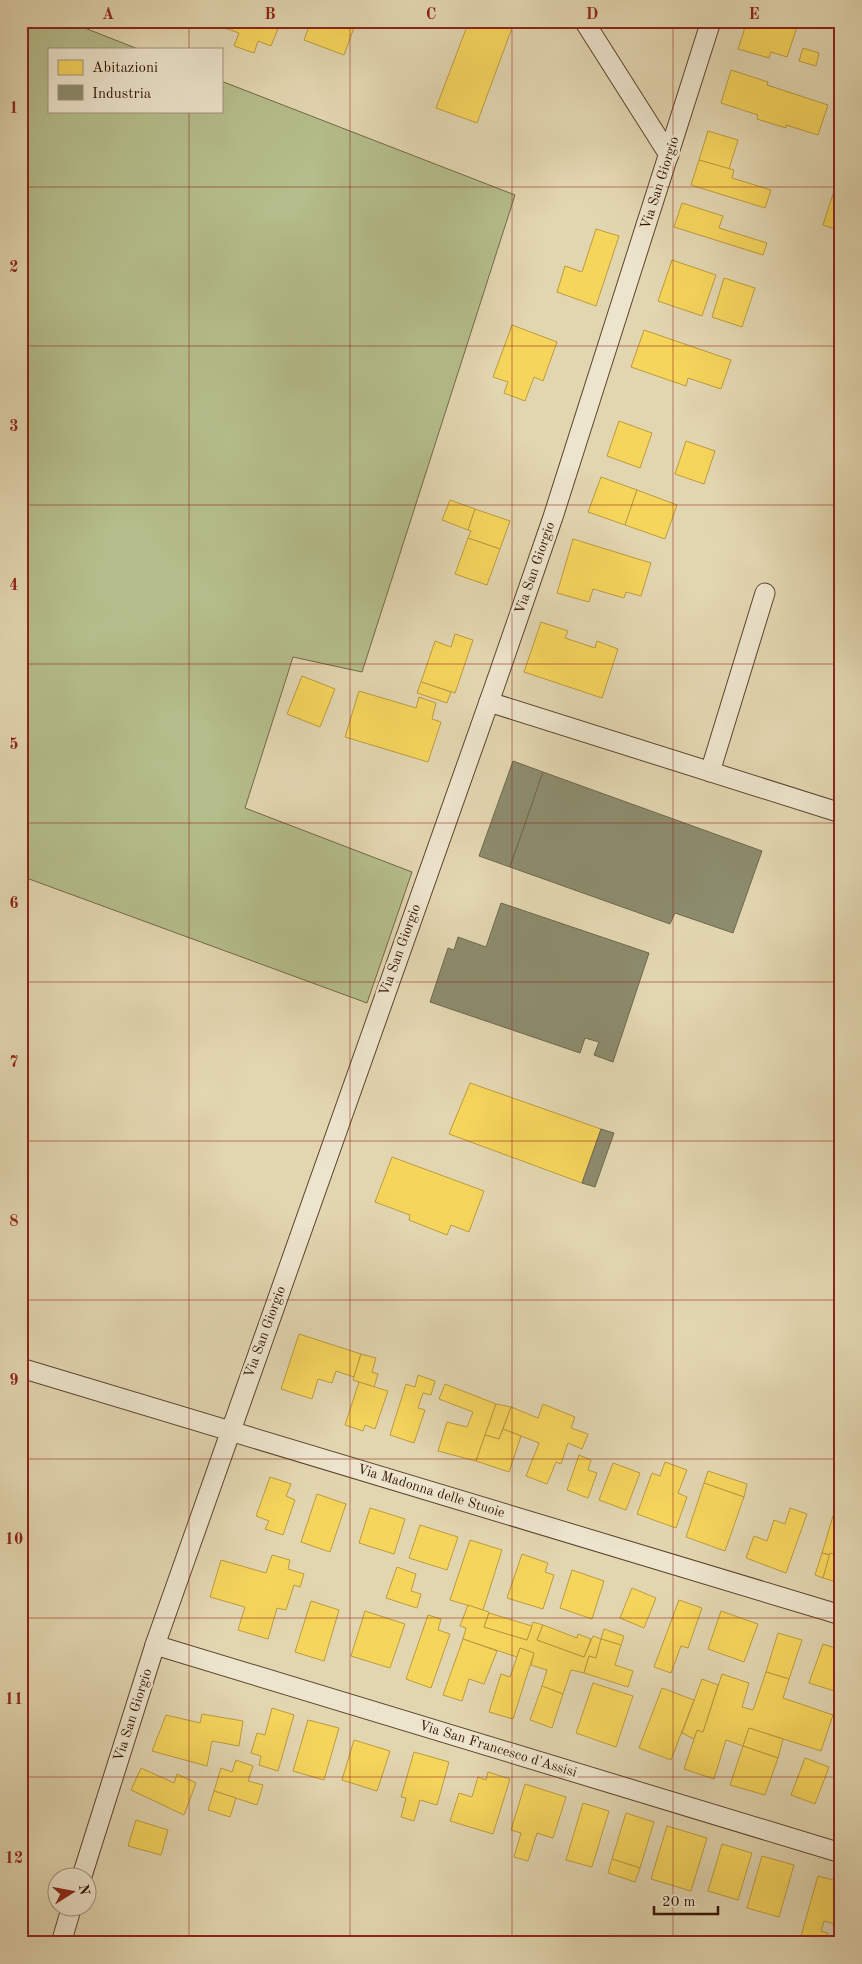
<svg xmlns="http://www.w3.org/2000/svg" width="862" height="1964" font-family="'Old Standard TT',serif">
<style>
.green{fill:#b4bd8b;stroke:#746846}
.homes{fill:#f6d55c;stroke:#bc9b41}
.industry{fill:#8c8c6e;stroke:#71684d}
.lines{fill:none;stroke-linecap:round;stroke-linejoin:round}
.minor-casing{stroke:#5f442d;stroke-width:21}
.minor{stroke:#ece4cc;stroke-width:19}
.grid{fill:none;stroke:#8f2418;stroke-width:1;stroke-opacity:0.55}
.labels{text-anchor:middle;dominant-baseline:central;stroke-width:5;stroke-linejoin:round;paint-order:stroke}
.street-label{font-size:14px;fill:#331301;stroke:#ece4cc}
.neatline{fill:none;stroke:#8f2418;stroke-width:2}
.grid-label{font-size:16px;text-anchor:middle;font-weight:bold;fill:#8f2418}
</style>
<rect width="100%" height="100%" fill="#e2d6b0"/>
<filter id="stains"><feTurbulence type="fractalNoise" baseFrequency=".004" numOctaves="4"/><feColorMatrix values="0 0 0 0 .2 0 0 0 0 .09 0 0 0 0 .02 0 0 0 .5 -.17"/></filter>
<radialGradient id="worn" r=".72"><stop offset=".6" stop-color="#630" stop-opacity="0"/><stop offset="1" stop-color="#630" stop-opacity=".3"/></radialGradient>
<path class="green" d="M21,21h46l71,28h-89v62h172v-30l294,114 -153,477 -69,-15 -48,151 167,64 -45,131 -346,-127z"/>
<g class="homes">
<path d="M227,21h54l-10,25 -13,-5 -4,12 -20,-7 5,-13 -14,-5z"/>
<path d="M311,21h50l-2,5 -4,-1 -11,30 -40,-15z"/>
<path d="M469,21h25l18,7 -35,95 -41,-15z"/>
<path d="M747,21h42l9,3 -11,33 -16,-5 -2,6 -31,-9z"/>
<path d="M803,48l16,5 -3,13 -17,-5z"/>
<path d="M731,70l37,12 -1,3 61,20 -10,30 -32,-10v3l-29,-9 1,-4 -37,-12z"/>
<path d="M708,131l30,9 -9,29 -30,-9z"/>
<path d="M699,160l35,10 -2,8 39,12 -6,18 -74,-23z"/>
<path d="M833,194l8,3v34l-18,-6z"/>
<path d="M682,203l41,13 -4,12 48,15 -4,12 -89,-28z"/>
<path d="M596,229l23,7 -23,70 -39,-14 8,-26 17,6z"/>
<path d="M672,260l44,15 -14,41 -44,-15z"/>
<path d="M724,278l31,10 -13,39 -30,-10z"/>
<path d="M512,325l45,17 -14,39 -9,-4 -9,24 -21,-8 4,-11 -15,-5z"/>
<path d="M644,330l87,30 -10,29 -33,-11 -2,8 -55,-19z"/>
<path d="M619,421l33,12 -12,35 -33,-12z"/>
<path d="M686,441l29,10 -11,33 -29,-10z"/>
<path d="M601,477l36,13 -12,35 -37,-13z"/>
<path d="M637,490l40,15 -12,34 -40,-14z"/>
<path d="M450,500l25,9 -7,21 -26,-10z"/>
<path d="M475,509l35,12 -10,28 -32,-11 3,-7 -3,-1z"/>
<path d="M468,538l32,11 -13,36 -32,-11z"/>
<path d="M573,539l78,24 -10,33 -15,-4 -2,6 -31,-9 -4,13 -32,-9z"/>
<path d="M541,622l27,9 -3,7 30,10 2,-7 21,8 -16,49 -78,-26z"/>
<path d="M455,634l18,6 -18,53 -34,-11 14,-41 16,6z"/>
<path d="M302,676l33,13 -15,38 -33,-13z"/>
<path d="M421,682l30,10 -4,11 -30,-10z"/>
<path d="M359,691l57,17 3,-11 17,6 -4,16 9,3 -13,40 -83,-25z"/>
<path d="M470,1083l131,46 -19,54 -133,-49z"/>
<path d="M392,1157l92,34 -15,41 -18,-7 -4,10 -38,-15 1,-5 -35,-13z"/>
<path d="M299,1334l62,20 -7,23 -18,-6 -4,12 -14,-4 -6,20 -31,-10z"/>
<path d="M361,1354l15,4 -4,14 6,2 -4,13 -21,-7z"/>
<path d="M418,1375l17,6 -4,14 -8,-2 -5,15 7,2 -11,33 -24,-8 16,-51 9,3z"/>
<path d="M359,1382l29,9 -13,38 -10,-4 -2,6 -18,-6z"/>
<path d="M445,1384l51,20 -20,57 -38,-10 9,-29 20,5 6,-15 -34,-13z"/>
<path d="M496,1404l15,3 -12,32 -14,-4z"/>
<path d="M543,1404l32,13 -4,11 17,6 -6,15 -14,-6 -7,21 -5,-2 -9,22 -21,-8 13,-33 -36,-14 8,-22 27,11z"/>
<path d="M503,1429l18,7 -12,36 -33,-11 9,-26 14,4z"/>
<path d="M579,1455l12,5 -3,10 9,3 -9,25 -21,-8z"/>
<path d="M665,1462l22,8 -9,23 9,4 -11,31 -39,-14 15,-41 8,3z"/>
<path d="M613,1463l27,10 -14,37 -27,-10z"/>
<path d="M708,1471l39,13 -3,13 -40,-14z"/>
<path d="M270,1477l21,7 -5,12 9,4 -12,35 -18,-6 4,-8 -13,-5z"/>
<path d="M704,1483l40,14 -19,54 -39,-14z"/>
<path d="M317,1494l29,10 -16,48 -29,-10z"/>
<path d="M838,1500h3v19l-8,-3z"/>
<path d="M370,1508l35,11 -11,35 -35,-11z"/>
<path d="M790,1508l17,6 -21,59 -40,-15 8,-22 13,5 7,-21 11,4z"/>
<path d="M833,1516l8,3v38l-19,-4z"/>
<path d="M420,1525l38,12 -11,33 -38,-12z"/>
<path d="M470,1540l32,10 -19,60 -33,-10z"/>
<path d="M822,1553l8,2 -7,23 -8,-3z"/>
<path d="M830,1553l11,4 -1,26 -17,-5z"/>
<path d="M522,1554l26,9 -3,9 9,3 -11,34 -36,-11z"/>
<path d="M272,1555l18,5 -2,9 16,5 -4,13 -6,-2 -8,25 -9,-2 -9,31 -30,-9 7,-23 -35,-10 11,-37 45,13z"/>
<path d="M397,1567l19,7 -5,17 10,3 -4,14 -31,-10z"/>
<path d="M572,1570l32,11 -12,38 -32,-11z"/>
<path d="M632,1588l24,10 -12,30 -24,-10z"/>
<path d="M679,1600l23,8 -14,40 -7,-2 -10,27 -17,-6z"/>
<path d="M311,1601l28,9 -15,51 -29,-9z"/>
<path d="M468,1605l21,7 -5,15 43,13 6,-18 10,3 -6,15 47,17 9,-21 8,3 -5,19 -7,-2 -5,17 -13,-3 -8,24 -21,-8 5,-16 -16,-5 3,-12 -14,-5 -3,9 -54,-18 3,-11 -6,-2z"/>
<path d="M365,1611l40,13 -15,44 -39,-12z"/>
<path d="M721,1611l37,13 -14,38 -36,-13z"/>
<path d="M489,1613l43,13 -5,14 -43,-13z"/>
<path d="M428,1615l13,4 -3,11 12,4 -19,54 -25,-9z"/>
<path d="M543,1625l34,13 1,-4 13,5 -7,18 -47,-17z"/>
<path d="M604,1629l20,7 -3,9 -20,-6z"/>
<path d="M778,1633l24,7 -13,39 -23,-7z"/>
<path d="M463,1639l34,12 -13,33 -15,-5 -7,22 -19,-6z"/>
<path d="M601,1639l20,6 -6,20 18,6 -5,16 -44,-14 5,-17 7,2z"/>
<path d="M823,1644l18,6v43l-32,-10z"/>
<path d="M520,1648l14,5 -21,66 -24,-7 12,-38 9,3z"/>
<path d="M766,1672l23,7 -6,19 50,17 -12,36 -72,-23 -6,18 -17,-6 -12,39 -30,-10 13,-39 6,2 19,-58 27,9 -7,24 11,3z"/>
<path d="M702,1679l16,6 -15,47 -6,-2 -3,9 -12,-6z"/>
<path d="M593,1683l40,13 -17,51 -40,-14z"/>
<path d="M542,1686l21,8 -11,34 -22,-8z"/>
<path d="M662,1688l32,12 -23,60 -32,-12z"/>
<path d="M272,1708l22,7 -16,56 -19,-6 2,-9 -10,-3 6,-20 8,2z"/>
<path d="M202,1714l41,7 -4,25 -27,-5 -5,25 -55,-15 14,-36 34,8z"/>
<path d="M308,1720l31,8 -15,52 -31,-9z"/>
<path d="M749,1728l34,11 -5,19 -35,-12z"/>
<path d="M354,1740l36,11 -13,40 -35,-11z"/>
<path d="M743,1746l35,12 -13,37 -35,-10z"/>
<path d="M414,1752l35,10 -12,43 -17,-5 -6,21 -13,-4 5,-19 -5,-1z"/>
<path d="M805,1758l24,9 -14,37 -24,-9z"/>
<path d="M236,1760l17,6 -5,15 15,4 -6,20 -43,-14 7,-23 11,4z"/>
<path d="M141,1768l33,15 3,-9 19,9 -12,32 -53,-25z"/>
<path d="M488,1772l22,7 -17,55 -43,-13 9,-28 13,4 6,-20 8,3z"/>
<path d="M525,1784l41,13 -13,41 -16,-5 -9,28 -14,-4 7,-24 -10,-3z"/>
<path d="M214,1791l22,7 -6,19 -22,-7z"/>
<path d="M841,1794v19l-6,-2z"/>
<path d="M583,1803l26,8 -17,56 -26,-7z"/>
<path d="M626,1813l28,9 -14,46 -28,-9z"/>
<path d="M136,1820l32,10 -7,25 -33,-9z"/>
<path d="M667,1826l40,12 -16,53 -40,-12z"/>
<path d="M722,1844l30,9 -14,47 -30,-9z"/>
<path d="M762,1856l32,9 -15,52 -32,-9z"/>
<path d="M612,1859l28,9 -5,14 -27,-9z"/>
<path d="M818,1876l23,6v33l-3,10 -14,-4 -3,10 7,2 -3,10h-26z"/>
</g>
<g class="industry">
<path d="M513,761l30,11 -33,95 -31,-11z"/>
<path d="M543,772l219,79 -29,82 -58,-20 -5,11 -160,-57z"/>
<path d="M501,903l148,50 -36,109 -19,-7 5,-13 -14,-4 -5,15 -150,-51 18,-54 6,2 4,-13 28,10z"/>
<path d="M601,1129l13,4 -19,54 -13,-4z"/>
</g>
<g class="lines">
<g class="minor-casing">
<g id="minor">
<path d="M584,21l85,134"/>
<path d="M489,702l352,111"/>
<path d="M710,772l55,-179"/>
<path d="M21,1368l820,247"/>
<path d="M155,1645l686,208"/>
<path d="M82,1876l73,-231 340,-960 58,-168 158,-496"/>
<path d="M61,1943l11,-37"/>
</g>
</g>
<use href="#minor" class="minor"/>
</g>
<path class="grid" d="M189,21v28M350,21v1922M512,21v1922M673,21v1922M189,111v1832M21,187h820M21,346h820M21,505h820M21,664h820M21,823h820M21,982h820M21,1141h820M21,1300h820M21,1459h820M21,1618h820M21,1777h820"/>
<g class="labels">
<g class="street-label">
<text transform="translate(660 183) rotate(-72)">Via San Giorgio</text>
<text transform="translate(535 568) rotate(-71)">Via San Giorgio</text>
<text transform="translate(400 950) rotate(-70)">Via San Giorgio</text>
<text transform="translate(265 1332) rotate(-70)">Via San Giorgio</text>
<text transform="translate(431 1491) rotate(17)">Via Madonna delle Stuoie</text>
<text transform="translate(133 1715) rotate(-72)">Via San Giorgio</text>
<text transform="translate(498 1749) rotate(17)">Via San Francesco d'Assisi</text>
</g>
</g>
<rect width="862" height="1964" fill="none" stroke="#e2d6b0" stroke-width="55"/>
<rect x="48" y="48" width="175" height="65" fill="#ece4cc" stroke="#a2907b"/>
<rect x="58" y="60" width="25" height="15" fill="#f6d55c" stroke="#a2907b"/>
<text x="92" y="72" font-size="15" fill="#331301">Abitazioni</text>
<rect x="58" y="85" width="25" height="15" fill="#8c8c6e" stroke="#a2907b"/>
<text x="92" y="98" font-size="15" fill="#331301">Industria</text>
<g transform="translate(72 1892) rotate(79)"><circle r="24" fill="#ece4cc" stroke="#a2907b"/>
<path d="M0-4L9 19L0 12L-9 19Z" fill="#8f2418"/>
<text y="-8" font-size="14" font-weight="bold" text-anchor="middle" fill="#331301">N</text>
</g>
<path d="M654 1906v8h64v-8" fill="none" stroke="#331301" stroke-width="2.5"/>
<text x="662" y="1906" font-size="15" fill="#331301" stroke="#ece4cc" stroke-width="4" paint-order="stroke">20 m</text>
<rect x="28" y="28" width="806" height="1908" class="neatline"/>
<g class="grid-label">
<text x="108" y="19">A</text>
<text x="270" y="19">B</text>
<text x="431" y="19">C</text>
<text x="592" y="19">D</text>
<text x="754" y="19">E</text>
<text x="14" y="113">1</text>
<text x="14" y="272">2</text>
<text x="14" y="431">3</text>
<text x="14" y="590">4</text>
<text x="14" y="749">5</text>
<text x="14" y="908">6</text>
<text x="14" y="1067">7</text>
<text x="14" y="1226">8</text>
<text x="14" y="1385">9</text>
<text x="14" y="1544">10</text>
<text x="14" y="1704">11</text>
<text x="14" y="1863">12</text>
</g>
<rect width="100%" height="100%" filter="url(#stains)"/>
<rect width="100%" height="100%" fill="url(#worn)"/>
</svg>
